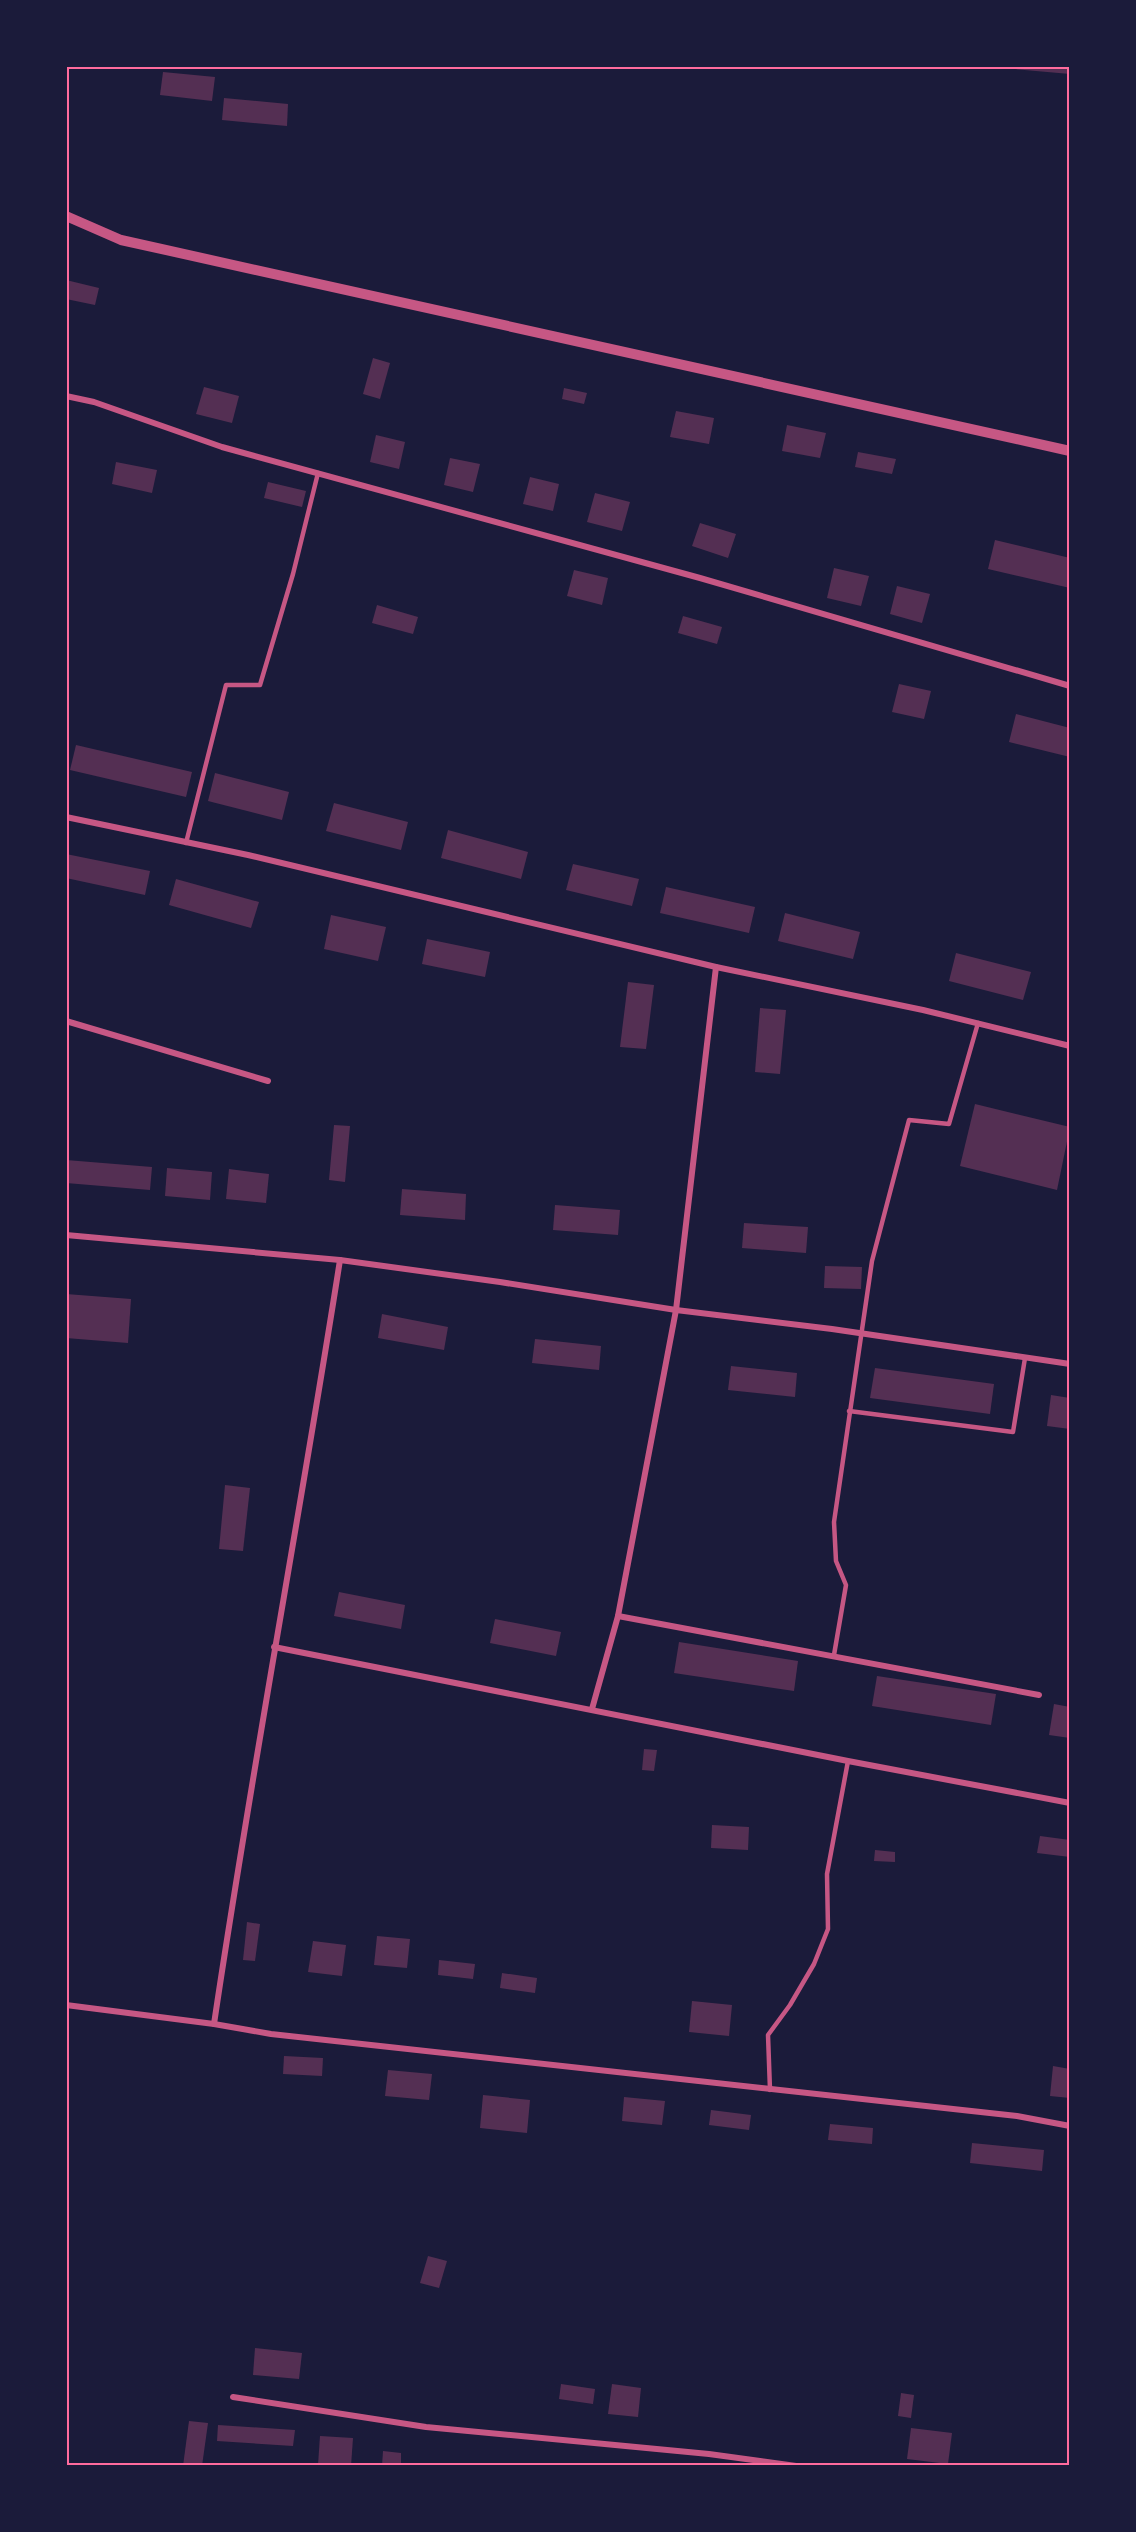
<svg xmlns="http://www.w3.org/2000/svg" width="1136" height="2532" font-family="'Exo 2',sans-serif">
<style>
.building{fill:#542f53}
.lines{fill:none;stroke-linecap:round;stroke-linejoin:round}
.service{stroke:#c65784;stroke-width:4.5}
.minor{stroke:#c65784;stroke-width:6}
.tertiary{stroke:#c65784;stroke-width:10}
.neatline{fill:none;stroke:#ff6b9d;stroke-width:2}
</style>
<rect width="100%" height="100%" fill="#1b1b3a"/>
<g class="building">
<path d="M1003,66h67v8l-67,-6z"/>
<path d="M163,72l52,5 -3,24 -52,-6z"/>
<path d="M224,98l64,6 -1,22 -65,-6z"/>
<path d="M66,280l33,8 -4,17 -29,-6z"/>
<path d="M373,358l17,5 -10,36 -17,-5z"/>
<path d="M204,387l35,9 -7,27 -36,-9z"/>
<path d="M564,388l23,5 -3,11 -22,-5z"/>
<path d="M676,411l38,7 -5,26 -39,-7z"/>
<path d="M787,425l39,8 -6,25 -38,-7z"/>
<path d="M376,435l29,7 -6,27 -29,-7z"/>
<path d="M858,452l38,7 -4,15 -37,-7z"/>
<path d="M450,458l30,6 -7,28 -29,-7z"/>
<path d="M116,462l41,8 -5,23 -40,-9z"/>
<path d="M530,477l29,7 -6,27 -30,-7z"/>
<path d="M268,482l38,9 -4,16 -38,-9z"/>
<path d="M595,493l35,9 -8,29 -35,-9z"/>
<path d="M700,523l36,11 -8,24 -36,-12z"/>
<path d="M995,540l75,18v30l-82,-19z"/>
<path d="M834,568l35,8 -8,30 -34,-8z"/>
<path d="M574,570l34,8 -6,27 -35,-9z"/>
<path d="M897,586l33,8 -8,29 -32,-9z"/>
<path d="M377,605l41,12 -5,17 -41,-11z"/>
<path d="M683,616l39,11 -5,17 -39,-11z"/>
<path d="M899,684l32,7 -7,28 -32,-7z"/>
<path d="M1016,714l54,14v29l-61,-15z"/>
<path d="M76,745l116,27 -6,25 -116,-27z"/>
<path d="M215,773l74,19 -7,28 -74,-19z"/>
<path d="M334,803l74,19 -7,28 -75,-19z"/>
<path d="M448,830l80,22 -7,27 -80,-21z"/>
<path d="M66,854l84,17 -5,24 -79,-17z"/>
<path d="M573,864l66,15 -7,27 -66,-16z"/>
<path d="M176,879l83,23 -8,26 -82,-23z"/>
<path d="M666,887l89,20 -6,26 -89,-20z"/>
<path d="M785,913l75,19 -7,27 -75,-18z"/>
<path d="M331,915l55,12 -8,34 -54,-12z"/>
<path d="M427,939l63,13 -5,25 -63,-13z"/>
<path d="M956,953l75,19 -8,28 -74,-19z"/>
<path d="M628,982l26,3 -8,64 -26,-2z"/>
<path d="M760,1008l26,2 -6,64 -25,-2z"/>
<path d="M975,1104l95,23 -13,63 -97,-24z"/>
<path d="M334,1125l16,1 -5,56 -16,-2z"/>
<path d="M66,1160l86,7 -2,23 -84,-7z"/>
<path d="M167,1168l45,4 -2,28 -45,-4z"/>
<path d="M229,1169l40,5 -3,29 -40,-4z"/>
<path d="M402,1189l64,5 -1,26 -65,-5z"/>
<path d="M555,1205l65,5 -2,25 -65,-5z"/>
<path d="M744,1223l64,4 -2,26 -64,-5z"/>
<path d="M825,1266l37,1 -1,22 -37,-1z"/>
<path d="M66,1294l65,5 -3,44 -62,-5z"/>
<path d="M382,1314l66,13 -4,23 -66,-12z"/>
<path d="M535,1339l66,7 -2,24 -67,-7z"/>
<path d="M731,1366l66,7 -2,24 -67,-7z"/>
<path d="M875,1368l119,16 -4,30 -120,-16z"/>
<path d="M1051,1395l19,3v31l-23,-3z"/>
<path d="M225,1485l25,3 -7,63 -24,-2z"/>
<path d="M339,1592l66,13 -4,24 -67,-13z"/>
<path d="M495,1619l66,13 -5,24 -66,-13z"/>
<path d="M679,1642l119,19 -4,30 -120,-18z"/>
<path d="M877,1676l119,18 -5,31 -119,-19z"/>
<path d="M1054,1704l16,3v31l-21,-3z"/>
<path d="M644,1749l13,1 -3,21 -12,-1z"/>
<path d="M712,1825l37,2 -1,23 -37,-2z"/>
<path d="M1040,1836l30,4v17l-33,-4z"/>
<path d="M875,1850l20,2v10l-21,-1z"/>
<path d="M247,1922l13,2 -5,37 -12,-1z"/>
<path d="M377,1936l33,3 -3,29 -33,-3z"/>
<path d="M313,1941l33,4 -4,31 -34,-4z"/>
<path d="M439,1960l36,4 -2,15 -35,-4z"/>
<path d="M502,1973l35,5 -2,15 -35,-5z"/>
<path d="M692,2001l40,4 -3,31 -40,-4z"/>
<path d="M284,2056l39,2 -1,18 -39,-2z"/>
<path d="M1053,2066l17,3v29l-20,-2z"/>
<path d="M388,2070l44,4 -3,26 -44,-4z"/>
<path d="M483,2095l47,5 -3,33 -47,-5z"/>
<path d="M624,2097l41,4 -3,24 -40,-4z"/>
<path d="M711,2110l40,5 -2,15 -40,-5z"/>
<path d="M830,2124l43,4 -1,16 -44,-4z"/>
<path d="M972,2143l72,7 -2,21 -72,-8z"/>
<path d="M428,2256l19,5 -8,27 -19,-5z"/>
<path d="M255,2348l47,5 -3,26 -46,-4z"/>
<path d="M561,2384l34,5 -2,15 -34,-5z"/>
<path d="M612,2384l29,4 -3,29 -30,-3z"/>
<path d="M901,2393l13,2 -3,23 -13,-2z"/>
<path d="M189,2421l19,2 -6,43h-19z"/>
<path d="M218,2425l77,5 -2,16 -76,-5z"/>
<path d="M911,2428l41,5 -4,31 -41,-5z"/>
<path d="M320,2436l33,2 -2,28 -33,-1z"/>
<path d="M383,2451l18,2v13h-19z"/>
</g>
<g class="lines">
<g class="service">
<path d="M186,843l40,-158h34l33,-111 25,-101"/>
<path d="M849,1411l164,21 12,-74"/>
<path d="M834,1655l12,-70 -10,-24 -2,-39 38,-261 37,-141 40,4 29,-101"/>
<path d="M770,2090l-2,-55 22,-30 24,-41 14,-35 -1,-55 21,-113"/>
</g>
<g class="minor">
<path d="M66,396l28,6 128,45 478,131 370,108"/>
<path d="M66,817l182,38 468,112 207,43 147,36"/>
<path d="M66,1021l202,60"/>
<path d="M66,1235l274,25 160,22 176,28 156,19 238,35"/>
<path d="M618,1616l421,79"/>
<path d="M274,1647l574,114 222,42"/>
<path d="M592,1709l26,-93 58,-306 40,-343"/>
<path d="M66,2005l148,19 57,10 746,82 53,10"/>
<path d="M214,2024c38,-256 86,-509 126,-764"/>
<path d="M233,2397l193,30 283,27 87,12"/>
</g>
<path class="tertiary" d="M66,216l55,24 949,211"/>
</g>
<rect width="1136" height="2532" fill="none" stroke="#1b1b3a" stroke-width="135"/>
<rect x="68" y="68" width="1000" height="2396" class="neatline"/>
</svg>
